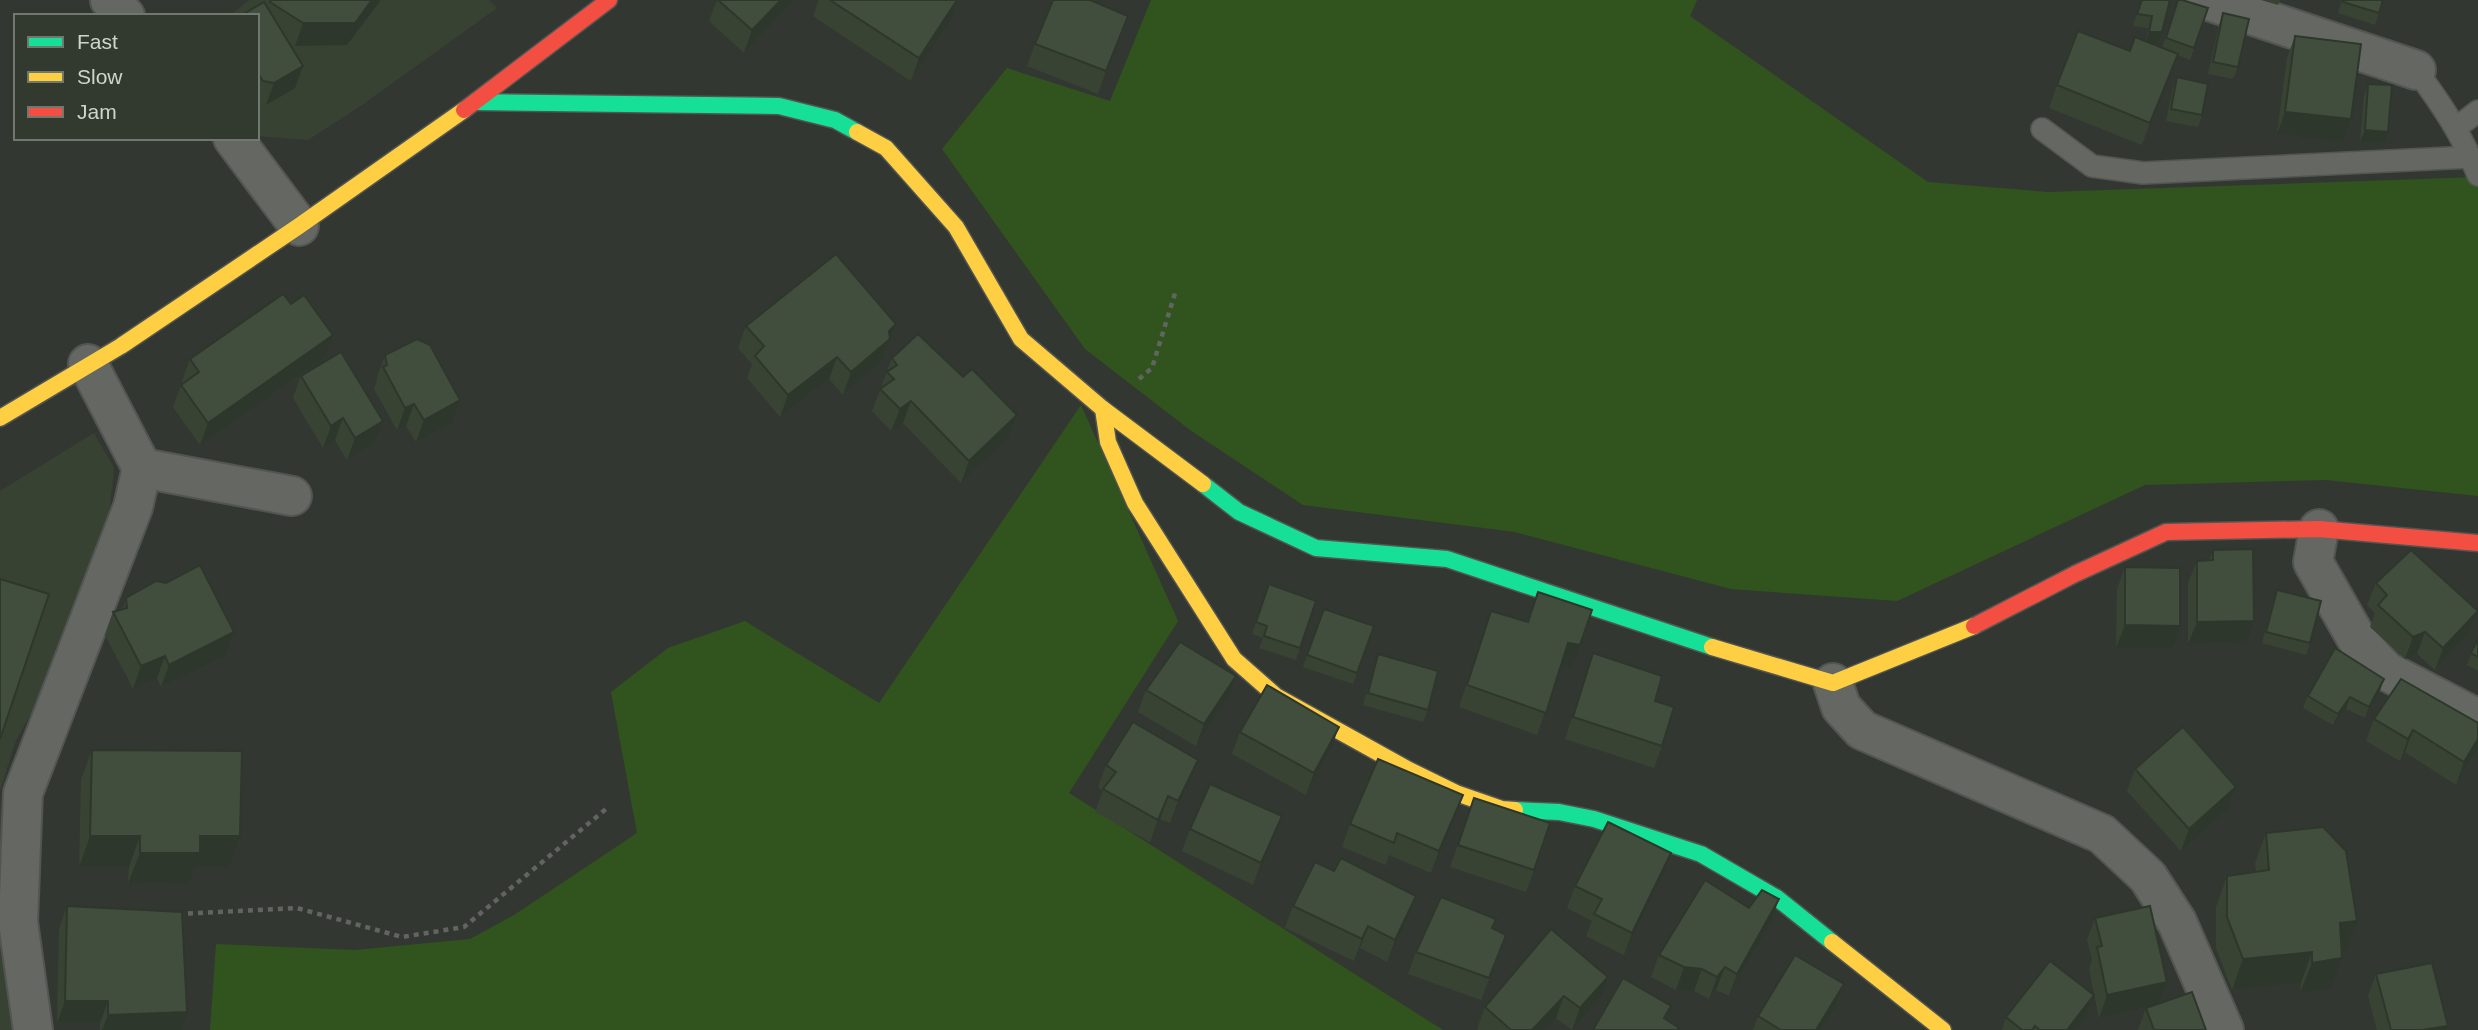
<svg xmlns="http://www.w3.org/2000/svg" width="2478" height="1030" font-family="Arial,sans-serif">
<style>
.built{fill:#374233}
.green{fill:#31541e}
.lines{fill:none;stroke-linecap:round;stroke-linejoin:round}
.lane-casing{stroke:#525551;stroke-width:24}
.street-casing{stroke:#525551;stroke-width:42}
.fast-casing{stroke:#525551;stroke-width:19}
.slow-casing{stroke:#525551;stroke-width:19}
.jam-casing{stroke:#525551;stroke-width:19}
.path{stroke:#626461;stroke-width:4.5;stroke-dasharray:5 5;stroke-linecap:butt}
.lane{stroke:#646762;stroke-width:21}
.street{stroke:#646762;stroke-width:38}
.fast{stroke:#16e098;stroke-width:16}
.slow{stroke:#ffcf43;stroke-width:16}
.jam{stroke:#f24e42;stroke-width:16}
.wall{fill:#394334}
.shaded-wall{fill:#2e372b}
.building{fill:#424e3d;stroke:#2e372b;stroke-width:2}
</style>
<rect width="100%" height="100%" fill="#333732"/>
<g class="built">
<path d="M249,0h240l8,8 -135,97 -54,35 -51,-4v-120h-27z"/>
<path d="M94,433l20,35 -5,48 -50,149 -43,75 -16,51 4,97 16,142h-20v-539z"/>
</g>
<g class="green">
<path d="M1151,0h546l-7,16 238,166 120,10 430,-15v319l-152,-16 -181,5 -248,116 -166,-12 -216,-57 -212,-27 -113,-75 -105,-81 -143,-200 65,-81 103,33z"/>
<path d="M1081,405l97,216 -109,172 374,237h-1233l6,-86 139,6 115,-11 44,-24 123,-82 -26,-141 57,-44 77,-27 134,82z"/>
</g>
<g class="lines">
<g class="lane-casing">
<g id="lane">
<path d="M2416,70c26,35 46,65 62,105"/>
<path d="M2456,128l22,-17"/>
<path d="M2042,129l50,37 51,7 328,-16"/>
</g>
</g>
<g class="street-casing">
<g id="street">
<path d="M110,0l15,16"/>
<path d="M2206,0l210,70"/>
<path d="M233,138l66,88"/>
<path d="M142,468l150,28"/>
<path d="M2319,529l-6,33 45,79 28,30 92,48"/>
<path d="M1833,683l8,24 21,23 240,104 46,43 29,45 47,108"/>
<path d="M33,1030l-15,-108 5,-129 110,-286 9,-39 -54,-104"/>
</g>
</g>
<g class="fast-casing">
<g id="fast">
<path d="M475,102l304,4 56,14 22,12"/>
<path d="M1203,484l36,28 77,36 131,11 265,88"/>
<path d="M1515,810l44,2 35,7 107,35 76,44 55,44"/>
</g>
</g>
<g class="slow-casing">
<g id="slow">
<path d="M857,132l29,16 70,79 65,112 82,70 100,75"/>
<path d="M1103,409l5,33 27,61 99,156 42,37 133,74 47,23 46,16 13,1"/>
<path d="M0,418l121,-72 178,-120 165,-116"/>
<path d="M1712,647l121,36 141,-57"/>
<path d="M1832,942l111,88"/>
</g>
</g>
<g class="jam-casing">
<g id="jam">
<path d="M464,110l145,-110"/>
<path d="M1974,626l101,-52 91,-42 153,-3 159,14"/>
</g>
</g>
<g class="path">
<path d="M1139,379l13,-11 24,-78"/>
<path d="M178,914l119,-6 105,29 62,-10 142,-118"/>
</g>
<use href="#lane" class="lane"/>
<use href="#street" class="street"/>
<use href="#fast" class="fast"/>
<use href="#slow" class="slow"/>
<use href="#jam" class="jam"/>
</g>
<g class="wall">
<path d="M717,0h77l-50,53 -35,-32z"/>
<path d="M819,0h139l-7,20 -40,61 -98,-65z"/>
<path d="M2141,0h29l-12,44h-5l9,4 16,-48 30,8 -18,52 -12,-5 -36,90 -93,-37 8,-23 73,-34 16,-10 2,-13 -15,-2z"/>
<path d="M2261,0h19l-2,5z"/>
<path d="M2342,0h41l-8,25 -37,-12z"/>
<path d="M270,2l77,43 -52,1 -7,-5 15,25 -8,22 -29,17 -9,-1v-88l11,-8z"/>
<path d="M2223,13l15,54 -5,12 -25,-5 11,-49z"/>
<path d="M2295,36l56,83 -8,23 -66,-8 10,-76z"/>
<path d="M1120,38l-22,56 -71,-28 8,-22z"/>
<path d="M2177,77l25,38 -4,12 -32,-6 7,-33z"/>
<path d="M2368,84l16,59 -24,-1 4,-47z"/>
<path d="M291,304l42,31 -8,22 -125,88 -27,-38 8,-22 2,-2 -1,-1 8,-23z"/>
<path d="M896,324l-14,37 -39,34 -14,-16 -49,38 -33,-39 5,-14 -14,-16 8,-22z"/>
<path d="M385,355l67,68 -36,19 -10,-16 -9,4 -23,-41 3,-8v-4z"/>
<path d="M892,358l71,19 54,38 -8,22 -48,46 -58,-60 -12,8 -19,-20z"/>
<path d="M301,376l73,67 -27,17 -12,-20 -12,8 -30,-50z"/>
<path d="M2213,550l33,93 -58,1v-61l9,-22 12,-1z"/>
<path d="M2125,567l47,81h-56l1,-59z"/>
<path d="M2376,583l102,28 -9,22 -34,37 -18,-16 -12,5 -35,-32 5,-14 -8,-8z"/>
<path d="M1269,584l31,64 -4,12 -37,-12 4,-10 -11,-4z"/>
<path d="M2277,590l33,53 -4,12 -44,-12 11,-42z"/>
<path d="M1538,592l34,75 -11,-2 -24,70 -78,-28 32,-96 37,11z"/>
<path d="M126,598l108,34 -8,23 -65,32 -4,-9 -24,11 -28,-54 8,-23 9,-2z"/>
<path d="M1324,609l50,17 -21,58 -50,-17z"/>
<path d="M2478,639v32l-11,-6z"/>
<path d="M1593,653l62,48 7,45 -8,22 -89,-29z"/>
<path d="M1378,654l50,56 -5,12 -60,-17z"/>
<path d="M1236,676l-8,22 -32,48 -58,-34 8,-22z"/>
<path d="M2384,679l-4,11 -15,28 -19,-9 -13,16 -30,-17 5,-12z"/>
<path d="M2374,719l103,30 -21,36 -51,-33 -5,9 -34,-20z"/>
<path d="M1240,732l91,17 -25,46 -74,-41z"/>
<path d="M92,750l137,117h-34l-6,17 -61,-1 1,-16h-50l2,-87z"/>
<path d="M1198,760l-8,22 -20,41 -10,-4 -10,23 -55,-30 8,-21 -5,-4 8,-22z"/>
<path d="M2135,769l101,18 -8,22 -47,42 -54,-60z"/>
<path d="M1463,795l-32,78 -42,-18 -3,10 -44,-18 8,-23z"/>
<path d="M1474,798l60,72 -8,22 -76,-25z"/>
<path d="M1282,816l-8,22 -21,47 -71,-34 8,-22z"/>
<path d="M2266,833l91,88 -11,30 -5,1 -11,37 -30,4 1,-10 -69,7 -16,-42v-41l11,-31 29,-4 -1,-9z"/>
<path d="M1334,871l82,25 -8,22 -21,44 -27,-14 -6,13 -69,-33 8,-22z"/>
<path d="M1663,875l-39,80 -38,-19 6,-15 -25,-13 8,-22z"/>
<path d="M67,906l114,124h-81v-7h-43l2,-94z"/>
<path d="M2095,918l72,64 -8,22 47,26h-68l8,-22 9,-3 -56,13 -10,-49 3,-9 -5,-20z"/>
<path d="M1771,922l-42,74 -13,-6 -7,9 -15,-8 -18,-1 -25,-13 8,-22z"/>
<path d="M1493,929l13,6 -25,65 -73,-26 8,-22z"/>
<path d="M1551,929l49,70 -28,31 -16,-12 -11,12h-67l-1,-1 8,-22z"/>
<path d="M2376,974l72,52 -2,4h-69l-9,-34z"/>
<path d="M1844,984l-8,22 -15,24h-68l5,-14z"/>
<path d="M2094,995l-8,22 -10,13h-74l4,-13z"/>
</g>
<g class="shaded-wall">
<path d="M372,0h9l-34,45 -52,1 8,-23z"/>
<path d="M781,0h13l-50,53 8,-23z"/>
<path d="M958,0l-7,20 -40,61 8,-23z"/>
<path d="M1128,16l-8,22 -22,56 8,-23z"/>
<path d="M2149,32h13l-4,12h-13z"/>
<path d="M2178,54l-8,22 -28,69 8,-22z"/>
<path d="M303,66l-8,22 -29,17 8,-22z"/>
<path d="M2285,112l66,7 -8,23 -66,-8z"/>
<path d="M2365,130l23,2 -4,11 -24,-1z"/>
<path d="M896,324l-14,37 -39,34 8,-23z"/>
<path d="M333,335l-8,22 -125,88 8,-22z"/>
<path d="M837,357l-8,22 -49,38 8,-22z"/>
<path d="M460,400l-8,23 -36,19 8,-22z"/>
<path d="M911,401l-8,22 -12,8 9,-22z"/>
<path d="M414,404l-8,22 -9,4 8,-22z"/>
<path d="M1017,415l-8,22 -48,46 8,-22z"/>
<path d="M343,418l-8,22 -12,8 8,-22z"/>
<path d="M383,421l-9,22 -27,17 8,-22z"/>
<path d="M2478,611l-9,22 -34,37 8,-22z"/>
<path d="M2254,621l-8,22 -58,1 9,-22z"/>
<path d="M2125,625l55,1 -8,22h-56z"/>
<path d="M234,632l-8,23 -65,32 8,-22z"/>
<path d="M2425,632l-8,22 -12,5 8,-22z"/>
<path d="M1568,643l12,2 -8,22 -12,-2z"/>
<path d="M165,656l-8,22 -24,11 8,-23z"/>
<path d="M1236,676l-8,22 -32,48 8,-22z"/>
<path d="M2384,679l-4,11 -15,28 4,-11z"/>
<path d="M2350,697l-4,12 -13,16 5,-11z"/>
<path d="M1339,727l-8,22 -25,46 8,-22z"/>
<path d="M2413,730l-8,22 -5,9 8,-22z"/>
<path d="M2478,739l-1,10 -21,36 8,-23z"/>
<path d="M1198,760l-8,22 -20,41 8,-22z"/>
<path d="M2236,787l-8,22 -47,42 8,-22z"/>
<path d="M1463,795l-8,22 -24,56 8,-22z"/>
<path d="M1168,796l-8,23 -10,23 8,-22z"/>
<path d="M1282,816l-8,22 -21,47 8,-22z"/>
<path d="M90,836h50l-11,31h-50z"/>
<path d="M200,836h40l-11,31h-34l-6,17 -61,-1 12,-30z"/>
<path d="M1671,853l-8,22 -39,80 8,-22z"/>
<path d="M1416,896l-8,22 -21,44 8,-22z"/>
<path d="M1779,899l-8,23 -42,74 8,-22z"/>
<path d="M2357,921l-11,30 -17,3 11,-31z"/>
<path d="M1368,926l-8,22 -6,13 8,-22z"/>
<path d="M2312,952l-11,31 -69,7 11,-31z"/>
<path d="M2342,958l-12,31 -30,4 12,-30z"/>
<path d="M1684,967l18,2 -8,22 -18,-1z"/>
<path d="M1725,967l-9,23 -7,9 8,-22z"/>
<path d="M1608,977l-8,22 -28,31 8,-22z"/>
<path d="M2167,982l-8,22 -60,14 8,-23z"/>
<path d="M1844,984l-8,22 -15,24h-5z"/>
<path d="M2094,995l-8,22 -10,13h-9z"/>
<path d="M1564,996l-8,22 -11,12h-13z"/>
<path d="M65,1001h43l-8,22h-43z"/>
<path d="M187,1012l-6,18h-79l6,-15z"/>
<path d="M2448,1026l-2,4h-24z"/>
</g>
<g class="building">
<path d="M271,0h101l-17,23h-52l-33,-21z"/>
<path d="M718,0h63l-29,30z"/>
<path d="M830,0h127l-38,58z"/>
<path d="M1053,0h37l38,16 -22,55 -71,-27z"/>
<path d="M2142,0h28l-8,32h-13l3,-16 -15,-2z"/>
<path d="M2178,0h4l26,8 -14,40 -28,-10z"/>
<path d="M2343,0h40l-4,13 -36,-11z"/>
<path d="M264,2l39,64 -29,17 -11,-2 -6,-9v-56h-17z"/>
<path d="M2223,13l26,6 -11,48 -25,-5z"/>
<path d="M2078,31l52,20 5,-14 43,17 -28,69 -93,-38z"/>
<path d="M2295,36l66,8 -10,75 -66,-7z"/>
<path d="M2177,77l31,7 -6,31 -31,-6z"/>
<path d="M2368,84l24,1 -4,47 -23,-2z"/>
<path d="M836,254l60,70 -7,7 1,8 -39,33 -14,-15 -49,38 -33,-39 9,-10 -18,-20z"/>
<path d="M283,294l8,10 13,-9 29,40 -125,88 -27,-38 18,-13 -9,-13z"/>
<path d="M918,334l45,43 9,-8 45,46 -48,46 -58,-60 -11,8 -20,-20 14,-10 -7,-7 10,-7 -5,-7z"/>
<path d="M417,339l13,6 30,55 -36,20 -10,-16 -9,4 -22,-41 4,-2 -2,-10z"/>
<path d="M341,352l42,69 -28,17 -12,-20 -12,8 -30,-50z"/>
<path d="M2253,549l1,72 -57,1v-61l16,-1v-10z"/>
<path d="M2411,550l67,61 -35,37 -18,-16 -12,5 -35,-32 9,-10 -11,-12z"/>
<path d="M200,565l34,67 -65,33 -4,-9 -24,10 -28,-54 14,-4 -1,-10 30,-17 10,2z"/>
<path d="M2125,567l55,1v58l-55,-1z"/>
<path d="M0,579l49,15 -49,145z"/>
<path d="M1269,584l47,17 -16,47 -36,-12 3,-10 -11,-4z"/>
<path d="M2277,590l44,11 -11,42 -44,-11z"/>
<path d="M1538,592l54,18 -12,35 -12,-2 -22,70 -79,-28 24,-74 37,11z"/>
<path d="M1324,609l50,17 -17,47 -50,-18z"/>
<path d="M2478,639v18l-7,-4z"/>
<path d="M1180,642l56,34 -32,48 -58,-34z"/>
<path d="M2335,648l49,31 -15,28 -19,-10 -12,17 -30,-18z"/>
<path d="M1593,653l69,23 -7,25 19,6 -12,39 -89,-29z"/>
<path d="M1378,654l60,17 -10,39 -60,-17z"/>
<path d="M2401,679l77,44v16l-14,23 -51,-32 -5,9 -34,-20z"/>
<path d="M1267,685l72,42 -25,46 -74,-41z"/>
<path d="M1133,722l65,38 -20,41 -10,-5 -10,24 -55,-31 13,-17 -10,-7z"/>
<path d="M2183,727l53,60 -47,42 -54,-60z"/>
<path d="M92,750l150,1 -2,85h-40v17h-60v-17h-50z"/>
<path d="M1378,759l85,36 -24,56 -42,-18 -3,10 -44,-19z"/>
<path d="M1210,784l72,32 -21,47 -71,-34z"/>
<path d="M1474,798l76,25 -16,47 -76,-25z"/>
<path d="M1608,822l63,31 -39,80 -38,-19 8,-15 -27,-13z"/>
<path d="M2323,827l23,24 11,70 -17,2 2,35 -30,5v-11l-69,7 -16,-42v-41l42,-6 -3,-37z"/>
<path d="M1341,858l75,38 -21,44 -27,-14 -6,13 -69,-33 22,-44 19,9z"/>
<path d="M1705,880l44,28 13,-18 17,9 -42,75 -12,-7 -8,10 -15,-8 -18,-2 -25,-12z"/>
<path d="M1441,897l55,22 -4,9 14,7 -17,43 -73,-26z"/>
<path d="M67,906l115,6 5,100 -79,3v-14h-43z"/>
<path d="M2150,906l17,76 -60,13 -10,-48 5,-1 -7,-28z"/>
<path d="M1551,929l57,48 -28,31 -16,-12 -32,34h-21l-26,-23z"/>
<path d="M1795,955l49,29 -28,46h-35l-23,-14z"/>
<path d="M2050,961l44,34 -27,35h-27l-5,-4 -3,4h-10l-16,-13z"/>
<path d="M2432,963l16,63 -26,4h-31l-15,-56z"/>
<path d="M1623,978l48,28 -7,12 15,10 -2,2h-84z"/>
<path d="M2192,992l14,38h-52l-8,-22z"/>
</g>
<rect x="14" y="14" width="245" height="126" fill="#323a2f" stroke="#71786e" stroke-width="2"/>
<rect x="28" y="37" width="35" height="10" fill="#16e098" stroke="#71786e" stroke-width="2"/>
<text x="77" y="49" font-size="21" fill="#cfd4cd">Fast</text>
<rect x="28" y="72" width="35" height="10" fill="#ffcf43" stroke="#71786e" stroke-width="2"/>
<text x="77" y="84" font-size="21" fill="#cfd4cd">Slow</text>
<rect x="28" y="107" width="35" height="10" fill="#f24e42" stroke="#71786e" stroke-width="2"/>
<text x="77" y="119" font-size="21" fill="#cfd4cd">Jam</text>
</svg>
